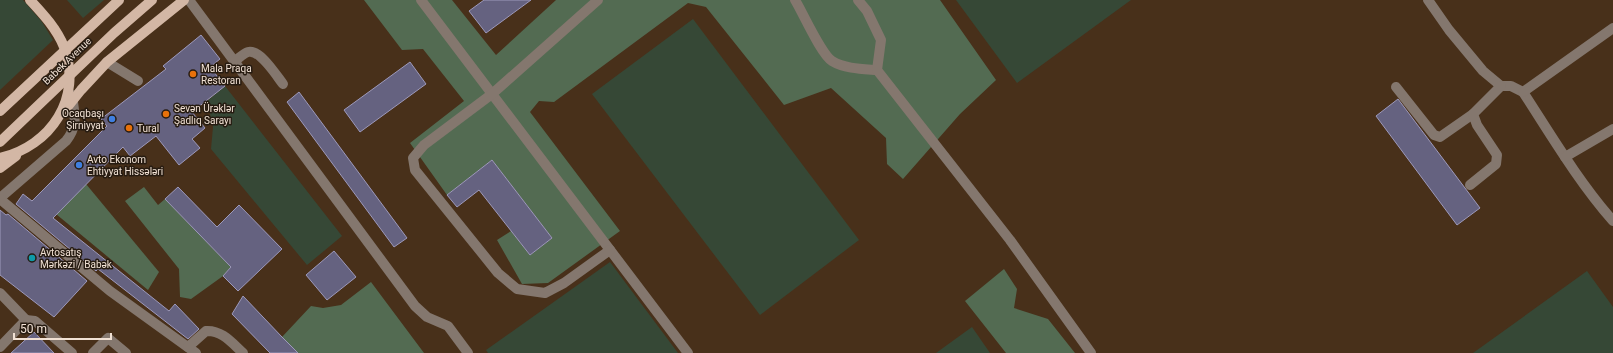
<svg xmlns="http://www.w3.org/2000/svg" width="1613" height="353" font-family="Roboto,sans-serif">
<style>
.green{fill:#364836}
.forest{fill:#536b52}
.building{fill:#656280;stroke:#9d99bb}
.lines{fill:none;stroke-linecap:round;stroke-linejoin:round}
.minor{stroke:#84776e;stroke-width:10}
.major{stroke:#d3b7a5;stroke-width:10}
.major-bridge{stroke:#d3b7a5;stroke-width:10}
.food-dot{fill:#e8710a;stroke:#261b11;stroke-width:1.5}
.shop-dot{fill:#3f7fe0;stroke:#261b11;stroke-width:1.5}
.culture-dot{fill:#0f9aa8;stroke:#261b11;stroke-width:1.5}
.labels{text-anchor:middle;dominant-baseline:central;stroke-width:3;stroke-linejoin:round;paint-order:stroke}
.street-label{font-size:10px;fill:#f1e1d4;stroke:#261b11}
.poi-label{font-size:10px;fill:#f1e1d4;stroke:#261b11;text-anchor:start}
</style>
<rect width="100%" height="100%" fill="#48301a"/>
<g class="green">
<path d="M0,0h23l19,22 11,18 -53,50z"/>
<path d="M67,0h37l-21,18z"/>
<path d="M956,0h175l-114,83z"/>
<path d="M693,19l166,221 -99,75 -168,-221z"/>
<path d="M225,86l117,150 -35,29 -96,-116 2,-22 -6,-26z"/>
<path d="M610,262l68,91h-190l-2,-3z"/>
<path d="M1587,271l26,36v46h-140z"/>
<path d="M972,327l18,26h-54z"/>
</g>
<g class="forest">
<path d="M364,0h88l44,55 60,-55h384l56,80 -36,34 -57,65 -16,-15 -1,-26 -55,-50 -47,17 -78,-98 -18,-4 -134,99 -15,-1 -9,11 90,119 -72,52 -26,1 -25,-44 14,-9 19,24 22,-17 -60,-78 -45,35 -37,-52 54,-42 -41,-52 -21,1z"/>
<path d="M86,184l73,88 -11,18 -92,-76z"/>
<path d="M144,187l14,18 7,-6 66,68 -8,9 -32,23 -11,-2 -1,-28 -54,-68z"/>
<path d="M1004,269l13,20 -3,19 34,11 27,34h-69l-41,-52z"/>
<path d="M371,282l53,71h-126l-16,-16 29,-31 12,2 18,-3z"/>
</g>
<g class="building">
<path d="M484,0h47l-45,33 -17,-22z"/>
<path d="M201,35l19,24 -10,8 15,19 -33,26 13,16 -13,11 8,9 -21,17 -23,-29 -26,20 -7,-9 -70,71 116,93 6,-7 24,25 -11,10 -90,-70 -2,2 -80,-67 7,-10 9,7 75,-75 -6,-7 65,-50 -3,-3z"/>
<path d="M410,62l16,22 -66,48 -16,-22z"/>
<path d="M299,92l108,146 -13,9 -107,-145z"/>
<path d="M1398,99l82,109 -23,17 -81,-109z"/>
<path d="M492,160l60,78 -22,17 -51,-65 -22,17 -10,-12z"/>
<path d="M178,187l39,40 22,-22 43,44 -44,42 -15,-15 8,-9 -66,-68z"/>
<path d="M0,210l6,5 2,-1 79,67 -33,36 -54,-42z"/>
<path d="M334,251l22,26 -29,23 -21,-25z"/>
<path d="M243,296l39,41 16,16h-28l-38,-39z"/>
<path d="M34,332l20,21h-43z"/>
</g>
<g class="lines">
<g class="minor">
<path d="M189,0l226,306 12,11 21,9 20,27"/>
<path d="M421,0l267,353"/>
<path d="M598,0l-106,94 -68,51 -11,13 2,12 83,103 19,16 28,4 19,-10 46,-33"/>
<path d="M795,0c8,13 26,54 37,61 13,8 31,8 45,9"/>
<path d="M858,0l9,11 14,29 -4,30 133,170 81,113"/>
<path d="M1428,0l21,30 34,41 18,15h10l12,6c28,43 55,89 90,129"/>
<path d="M235,61c3,-2 9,-8 13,-9 12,-3 28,23 35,32"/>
<path d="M107,62l31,19"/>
<path d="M1396,87l38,48 6,2 33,-23"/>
<path d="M1523,92l90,-64"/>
<path d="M1565,157l48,-28"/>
<path d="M1470,185l26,-21 1,-9 -20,-30 -4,-11 28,-28"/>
<path d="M0,198l66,-57c13,-16 8,-28 6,-46"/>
<path d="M0,199l110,92 86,62"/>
<path d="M0,293l26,27"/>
<path d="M0,347l26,-27 9,1 37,32"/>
<path d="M188,347l18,-16c16,-1 26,12 37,22"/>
<path d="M93,353l15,-15 18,15"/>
</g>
<g class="major">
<path d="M65,110l16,-20 26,-28 77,-62"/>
<path d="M0,158c51,-12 83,-60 64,-111 -7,-18 -21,-33 -34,-47"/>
<path d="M0,168l16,-12"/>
</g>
<g class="major-bridge">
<path d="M0,111l119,-111"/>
<path d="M0,142l114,-109 38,-33"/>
</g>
</g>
<g class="food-dot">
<circle cx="193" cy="74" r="4"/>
<circle cx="166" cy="114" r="4"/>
<circle cx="129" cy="128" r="4"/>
</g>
<g class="shop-dot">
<circle cx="112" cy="119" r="4"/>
<circle cx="79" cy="165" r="4"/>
</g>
<circle class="culture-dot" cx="32" cy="258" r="4"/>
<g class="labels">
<g class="street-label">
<text transform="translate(67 61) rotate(-44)">Babek Avenue</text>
</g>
<g class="poi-label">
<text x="201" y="68">Mala Praqa<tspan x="201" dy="12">Restoran</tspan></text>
<text x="174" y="108">Sevən Ürəklər<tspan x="174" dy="12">Şadlıq Sarayı</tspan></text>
<text x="104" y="113" text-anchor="end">Ocaqbaşı<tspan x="104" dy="12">Şirniyyat</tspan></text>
<text x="137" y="128">Tural</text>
<text x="87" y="159">Avto Ekonom<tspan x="87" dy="12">Ehtiyyat Hissələri</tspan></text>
<text x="40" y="252">Avtosatış<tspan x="40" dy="12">Mərkəzi / Babək</tspan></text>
</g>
</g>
<path d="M14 333v6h97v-6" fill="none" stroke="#f1e1d4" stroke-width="2"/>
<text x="20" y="333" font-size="12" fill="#f1e1d4" stroke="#261b11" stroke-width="3" paint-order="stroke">50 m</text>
</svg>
